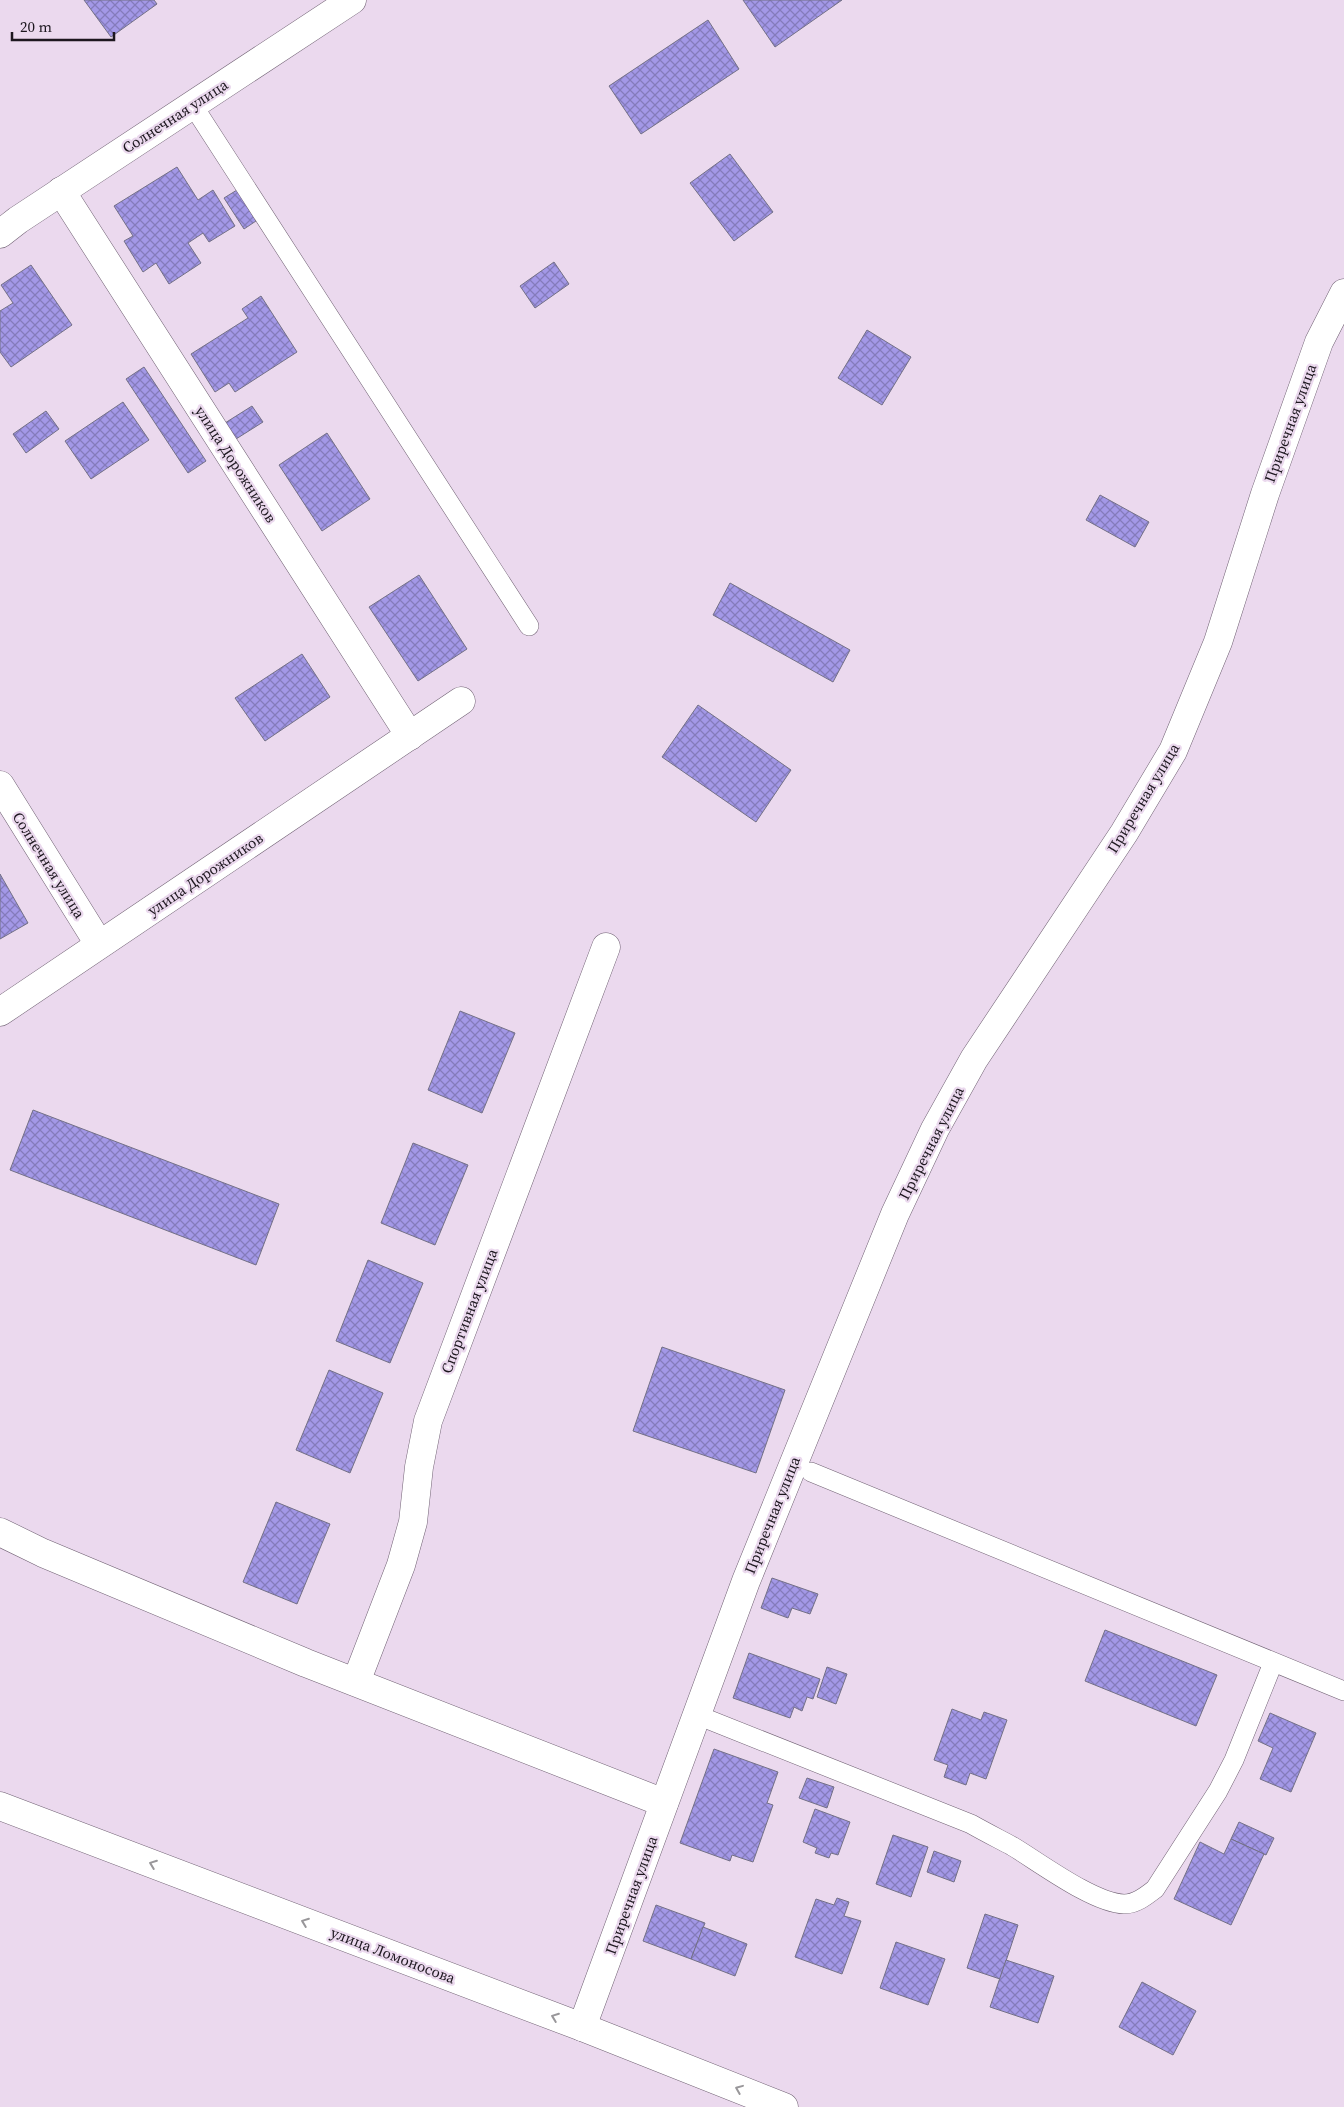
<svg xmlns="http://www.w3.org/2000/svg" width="1344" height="2107" font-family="'Source Serif 4',serif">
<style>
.building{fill:url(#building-cross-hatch);stroke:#737086}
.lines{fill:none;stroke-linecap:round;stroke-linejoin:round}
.lane-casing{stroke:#716274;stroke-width:20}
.street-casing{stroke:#716274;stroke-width:29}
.lane{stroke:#fff;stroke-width:19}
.street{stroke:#fff;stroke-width:28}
.oneway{stroke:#99979a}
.labels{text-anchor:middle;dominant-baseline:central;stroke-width:4.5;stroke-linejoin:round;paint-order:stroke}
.street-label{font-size:15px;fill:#1d171f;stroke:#ebd9ee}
</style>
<defs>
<pattern id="building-cross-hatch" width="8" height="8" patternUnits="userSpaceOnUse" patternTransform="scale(1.25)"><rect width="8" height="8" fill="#a398e7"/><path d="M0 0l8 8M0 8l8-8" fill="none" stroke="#847bbb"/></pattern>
</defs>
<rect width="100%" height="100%" fill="#ebd9ee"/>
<g class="building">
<path d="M84,0h70l3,4 -46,33z"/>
<path d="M743,0h99l-67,47z"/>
<path d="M708,20l31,49 -98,65 -32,-48z"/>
<path d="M730,154l43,58 -39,29 -44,-58z"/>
<path d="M177,167l21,33 15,-10 22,36 -26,16 -6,-9 -15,10 13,20 -32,21 -13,-21 -13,9 -19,-31 9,-5 -19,-30z"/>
<path d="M237,190l19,31 -12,8 -20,-31z"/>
<path d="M554,262l15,22 -34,24 -15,-22z"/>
<path d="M31,265l41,60 -61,42 -11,-15v-41l13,-8 -12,-18z"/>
<path d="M261,296l36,56 -62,40 -6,-9 -14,9 -24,-38 57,-36 -6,-9z"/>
<path d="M867,330l44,27 -29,48 -44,-27z"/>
<path d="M144,367l62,94 -18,12 -62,-94z"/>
<path d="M123,402l26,38 -58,39 -26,-38z"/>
<path d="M252,406l11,16 -27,17 -11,-16z"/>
<path d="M46,411l13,18 -33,24 -13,-19z"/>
<path d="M327,433l43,66 -48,32 -43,-66z"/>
<path d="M1100,495l49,27 -14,25 -49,-27z"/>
<path d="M419,575l48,74 -49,32 -49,-74z"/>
<path d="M730,583l120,67 -17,32 -120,-67z"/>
<path d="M302,654l28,43 -65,44 -30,-43z"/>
<path d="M698,705l93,65 -35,52 -94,-65z"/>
<path d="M0,874l28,49 -28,16z"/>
<path d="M460,1011l55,22 -33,80 -54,-23z"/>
<path d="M33,1110l246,94 -23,61 -246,-95z"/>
<path d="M413,1143l55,22 -33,80 -54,-22z"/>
<path d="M368,1260l55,23 -33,80 -54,-22z"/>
<path d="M662,1347l123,43 -29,83 -123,-42z"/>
<path d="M329,1370l54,23 -33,80 -54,-23z"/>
<path d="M276,1502l54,22 -33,80 -54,-22z"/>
<path d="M772,1578l46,16 -8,20 -18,-6 -4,10 -27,-10z"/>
<path d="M1105,1630l112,45 -21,51 -111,-45z"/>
<path d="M749,1653l71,26 -7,20 -6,-2 -5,14 -8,-4 -4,11 -57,-20z"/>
<path d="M827,1667l20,7 -11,30 -19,-7z"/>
<path d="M952,1709l29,11 3,-8 23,8 -21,59 -16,-6 -4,12 -22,-8 4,-12 -14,-5z"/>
<path d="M1270,1713l46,20 -25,59 -31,-13 13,-31 -15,-7z"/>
<path d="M714,1749l64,23 -11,31 6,2 -20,57 -21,-7 -2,6 -50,-18z"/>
<path d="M807,1778l27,9 -7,21 -28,-10z"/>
<path d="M815,1809l35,13 -12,33 -7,-2 -2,5 -14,-5 2,-5 -14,-6z"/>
<path d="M1239,1822l35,16 -8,17 -35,-16z"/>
<path d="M893,1835l35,12 -17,50 -35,-13z"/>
<path d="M1231,1839l33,15 -33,71 -57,-26 26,-57 24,12z"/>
<path d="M934,1851l27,10 -7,21 -27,-10z"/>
<path d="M837,1898l12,4 -5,14 17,5 -19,53 -47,-17 21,-58 18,6z"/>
<path d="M656,1905l49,18 -14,36 -48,-18z"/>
<path d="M985,1914l33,11 -18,54 -33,-11z"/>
<path d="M703,1927l44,17 -12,32 -44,-17z"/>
<path d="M896,1942l49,17 -17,46 -48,-17z"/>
<path d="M1006,1960l48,16 -16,47 -48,-16z"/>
<path d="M1142,1982l54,29 -23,44 -54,-28z"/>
</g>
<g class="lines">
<g class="lane-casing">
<g id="lane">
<path d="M192,104l337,522"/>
<path d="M811,1472l533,219"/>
<path d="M697,1715l274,109c14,8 28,15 41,22 27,16 81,57 112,58 12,0 22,-8 31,-15l63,-98 16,-31 39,-97"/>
</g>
</g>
<g class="street-casing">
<g id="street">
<path d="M61,191l349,545"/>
<path d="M0,234l18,-14 334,-220"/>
<path d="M0,785l99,159"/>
<path d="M0,1012l461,-311"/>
<path d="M0,1532l43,21 263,110 358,140"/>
<path d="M356,1682l45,-117 12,-43 6,-55 9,-46 178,-474"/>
<path d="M0,1806l582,221 202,80"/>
<path d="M582,2027l164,-446 149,-367 40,-85 39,-70 150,-226 49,-82 45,-109 47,-148 54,-152 25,-49"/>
</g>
</g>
<use href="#lane" class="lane"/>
<use href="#street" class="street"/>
</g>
<defs><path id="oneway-chevron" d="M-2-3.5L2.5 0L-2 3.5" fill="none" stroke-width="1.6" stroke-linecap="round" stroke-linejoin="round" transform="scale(1.25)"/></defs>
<g class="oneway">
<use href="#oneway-chevron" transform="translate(153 1864) rotate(-159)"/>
<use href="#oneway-chevron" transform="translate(305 1922) rotate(-159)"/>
<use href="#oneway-chevron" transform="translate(555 2017) rotate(-159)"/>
<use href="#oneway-chevron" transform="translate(739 2089) rotate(-158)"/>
</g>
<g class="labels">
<g class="street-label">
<text transform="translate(175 116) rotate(-33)">Солнечная улица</text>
<text transform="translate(1290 423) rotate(-70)">Приречная улица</text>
<text transform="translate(236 464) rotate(57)">улица Дорожников</text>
<text transform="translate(1143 798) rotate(-59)">Приречная улица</text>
<text transform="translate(49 865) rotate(58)">Солнечная улица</text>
<text transform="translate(205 874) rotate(-34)">улица Дорожников</text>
<text transform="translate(931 1143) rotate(-63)">Приречная улица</text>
<text transform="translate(469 1311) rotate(-69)">Спортивная улица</text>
<text transform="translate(772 1515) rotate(-68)">Приречная улица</text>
<text transform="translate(631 1895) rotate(-70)">Приречная улица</text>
<text transform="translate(393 1955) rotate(21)">улица Ломоносова</text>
</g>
</g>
<path d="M12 32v8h102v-8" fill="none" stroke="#1d171f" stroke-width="2.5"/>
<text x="20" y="32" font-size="15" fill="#1d171f" stroke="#ebd9ee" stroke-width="4" paint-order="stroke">20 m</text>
</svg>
